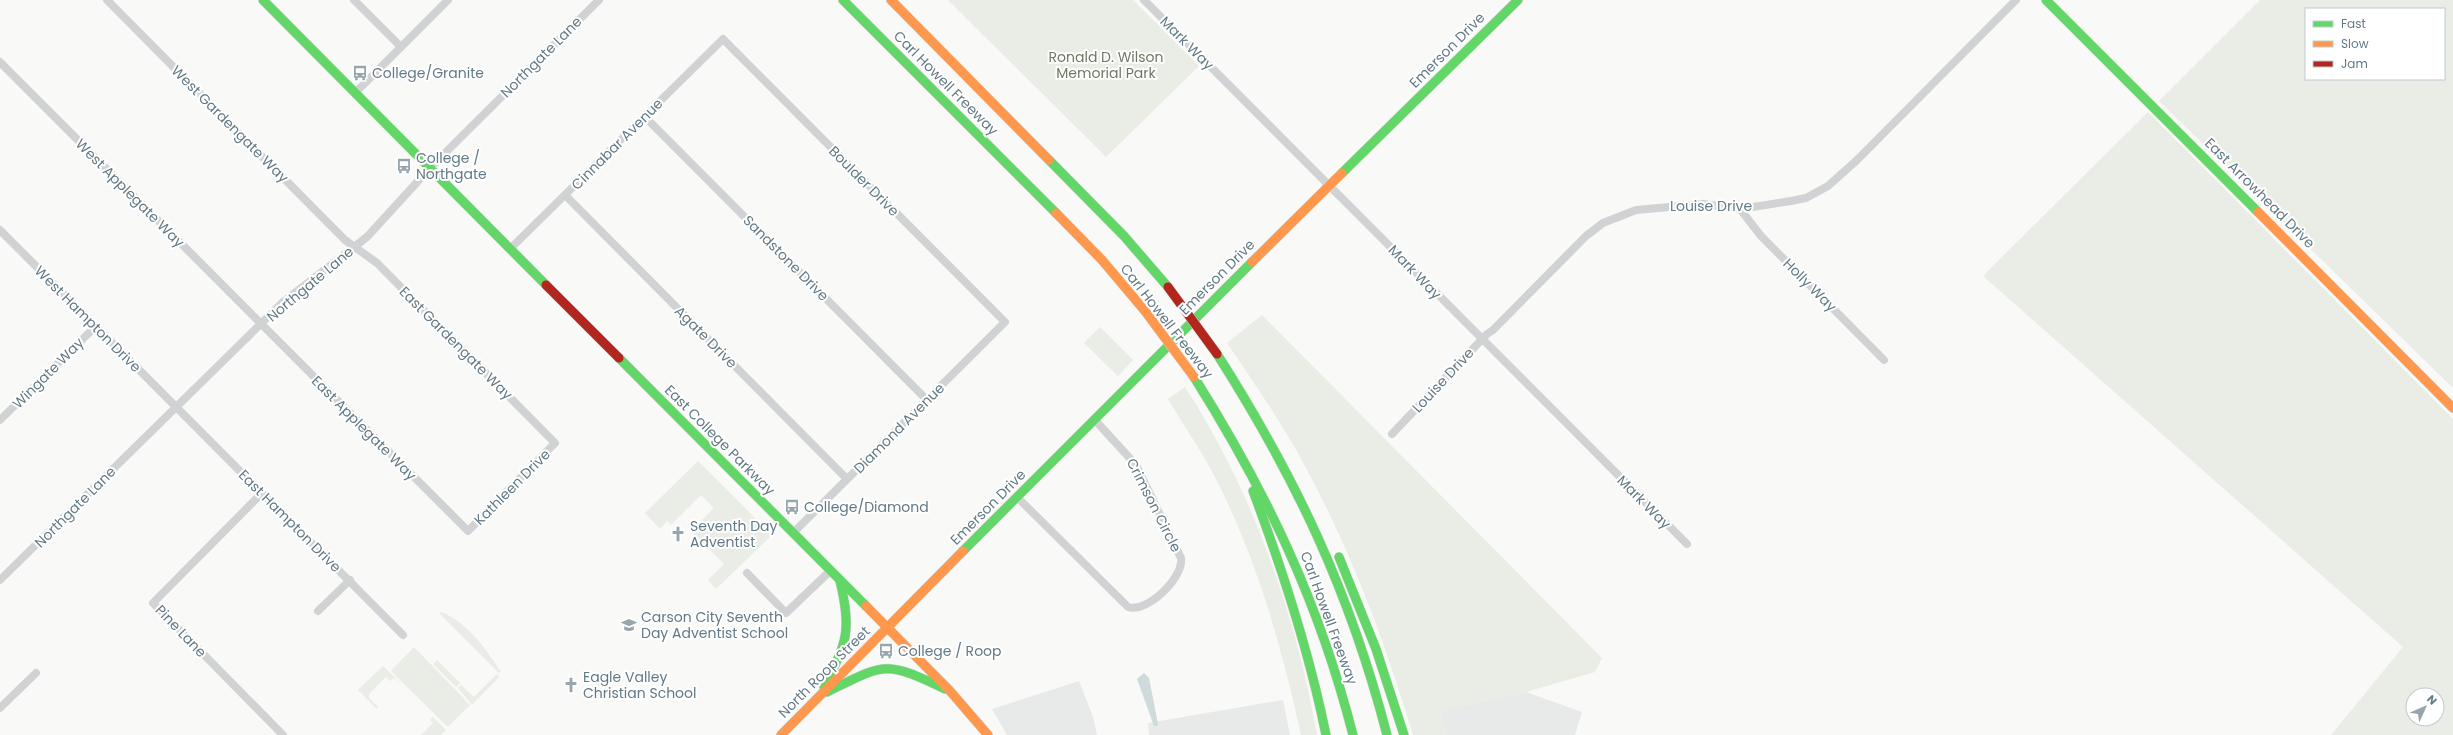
<svg xmlns="http://www.w3.org/2000/svg" width="2453" height="735" font-family="Poppins,sans-serif">
<style>
.built{fill:#e8eaea}
.green{fill:#eaece6;fill-rule:evenodd}
.water{fill:#cfdadb}
.lines{fill:none;stroke-linecap:round;stroke-linejoin:round}
.fast-casing{stroke:#d6d7d7;stroke-width:10}
.slow-casing{stroke:#d6d7d7;stroke-width:10}
.jam-casing{stroke:#d6d7d7;stroke-width:10}
.street{stroke:#d1d2d3;stroke-width:8}
.fast{stroke:#63d668;stroke-width:9}
.slow{stroke:#ff974d;stroke-width:9}
.jam{stroke:#b3261e;stroke-width:9}
.slow-bridge-casing{stroke:#d5d6d6;stroke-width:10;stroke-linecap:butt}
.jam-bridge-casing{stroke:#d5d6d6;stroke-width:10;stroke-linecap:butt}
.slow-bridge{stroke:#ff974d;stroke-width:9}
.jam-bridge{stroke:#b3261e;stroke-width:9}
.labels{text-anchor:middle;dominant-baseline:central;stroke-width:4;stroke-linejoin:round;paint-order:stroke}
.street-label{font-size:14px;fill:#627a85;stroke:#fff}
.park-label{font-size:14px;fill:#6b7b61;stroke:#fff}
.poi-label{font-size:14px;fill:#627a85;stroke:#fff;text-anchor:start}
</style>
<rect width="100%" height="100%" fill="#f9f9f8"/>
<g class="built">
<path d="M1079,681l14,36 4,18h-90l-15,-26z"/>
<path d="M1526,692l56,20 -7,23h-128l-7,-24z"/>
<path d="M1283,700l7,35h-141l-1,-12z"/>
</g>
<g class="green">
<path d="M948,0h185l66,66 -93,91z"/>
<path d="M2260,0h193v388l-294,-287zM2306,9h138v70h-138z"/>
<path d="M2148,112l305,307v316h-122l72,-88 -420,-371zM2413,695h24v24h-24z"/>
<path d="M1262,315l340,343 -7,14 -69,20 -85,19 6,24h-34c-28,-93 -62,-184 -108,-269 -23,-43 -51,-83 -78,-123z"/>
<path d="M1100,327l33,33 -15,16 -34,-33z"/>
<path d="M1185,387c67,103 111,227 132,348h-16c-20,-92 -47,-186 -92,-269 -13,-23 -28,-45 -41,-67z"/>
<path d="M698,461l74,74 -56,54 -8,-9 16,-16 -33,-33 23,-23 -13,-13 -30,30 -4,-4 -7,8 -15,-16z"/>
<path d="M442,612c25,11 44,37 59,60l-2,1 -60,-60z"/>
<path d="M414,647l56,58 -22,22 -57,-56z"/>
<path d="M437,660l23,23 -4,4 -23,-23z"/>
<path d="M383,666l19,18 -8,-6 -4,3 -4,-4 -17,17v4l9,9 -1,2 -19,-19z"/>
<path d="M497,674l2,3 -27,28 -14,-17 3,-3 13,12z"/>
<path d="M433,717l13,13 -5,5h-20l12,-12 -3,-3z"/>
</g>
<path class="water" d="M1144,673l5,5 9,46 -1,2h-3l-17,-47z"/>
<g class="lines">
<g class="fast-casing">
<g id="fast">
<path d="M263,0l283,285"/>
<path d="M843,0l213,213"/>
<path d="M2046,0l212,212"/>
<path d="M1049,160l75,76 44,51"/>
<path d="M1342,173l176,-173"/>
<path d="M1217,354c79,124 133,238 170,381"/>
<path d="M619,358l247,248"/>
<path d="M1194,377c73,116 125,225 159,358"/>
<path d="M1253,491c30,80 56,160 73,244"/>
<path d="M963,551l289,-289"/>
<path d="M1339,557l37,92 28,86"/>
<path d="M824,687c23,-44 28,-57 16,-106"/>
<path d="M827,692c59,-29 57,-32 118,-3"/>
</g>
</g>
<g class="slow-casing">
<g id="slow">
<path d="M891,0l158,160"/>
<path d="M2258,212l195,196"/>
<path d="M1056,213l46,47 43,51"/>
<path d="M1252,262l90,-89"/>
<path d="M866,606l84,85 38,44"/>
<path d="M781,735l182,-184"/>
</g>
</g>
<g class="jam-casing">
<path id="jam" d="M546,285l73,73"/>
</g>
<g class="street">
<path d="M354,0l47,47"/>
<path d="M1144,0l543,544"/>
<path d="M0,62l468,469 87,-88 -178,-180 -32,-23 -238,-240"/>
<path d="M355,93l93,-93"/>
<path d="M645,117l282,283"/>
<path d="M565,195l282,284"/>
<path d="M1740,209l21,27 123,124"/>
<path d="M0,230l403,405"/>
<path d="M511,248l212,-209 282,283 -212,211"/>
<path d="M0,420l96,-94"/>
<path d="M1392,434l95,-100 6,-4 93,-94 17,-13 33,-13 67,-6 37,5 51,-8 15,-3 22,-12 28,-25 160,-161"/>
<path d="M262,493l-109,110 130,132"/>
<path d="M1017,497l111,110c20,6 56,-30 53,-49l-45,-93 -42,-46"/>
<path d="M747,573l39,40 44,-42"/>
<path d="M0,580l282,-277 85,-66 63,-69 169,-168"/>
<path d="M318,611l32,-31"/>
<path d="M0,708l36,-35"/>
</g>
<use href="#fast" class="fast"/>
<use href="#slow" class="slow"/>
<use href="#jam" class="jam"/>
<g class="slow-bridge-casing">
<path id="slow-bridge" d="M1145,311l49,66"/>
</g>
<g class="jam-bridge-casing">
<path id="jam-bridge" d="M1168,287l49,67"/>
</g>
<use href="#slow-bridge" class="slow-bridge"/>
<use href="#jam-bridge" class="jam-bridge"/>
</g>
<defs>
<g id="bus-bare" transform="scale(1.2)"><path d="M-5-6H5V4H4V6H2V4H-2V6H-4V4H-5ZM-3.5-4V0h7V-4ZM-3.5 1.2v1.5H-2V1.2ZM2 1.2v1.5H3.5V1.2Z" fill="#97a6ad" stroke="#fff" stroke-width="2.5" paint-order="stroke"/></g>
<g id="church-bare" transform="scale(1.2)"><path d="M-1.2-6h2.4v3.5h3.3v2.4h-3.3V6h-2.4V-.1h-3.3v-2.4h3.3Z" fill="#97a6ad" stroke="#fff" stroke-width="2.5" paint-order="stroke"/></g>
<g id="school-bare" transform="scale(1.2)"><path d="M0-5L7-2L0 1L-7-2ZM-4 1L0 2.5L4 1V4Q0 6-4 4Z" fill="#97a6ad" stroke="#fff" stroke-width="2.5" paint-order="stroke"/></g>
</defs>
<g fill-rule="evenodd">
<use href="#bus-bare" x="360" y="73"/>
<use href="#bus-bare" x="404" y="166"/>
<use href="#bus-bare" x="792" y="507"/>
<use href="#church-bare" x="678" y="534"/>
<use href="#school-bare" x="629" y="625"/>
<use href="#bus-bare" x="886" y="651"/>
<use href="#church-bare" x="571" y="685"/>
</g>
<g class="labels">
<g class="street-label">
<text transform="translate(1187 43) rotate(45)">Mark Way</text>
<text transform="translate(1447 50) rotate(-45)">Emerson Drive</text>
<text transform="translate(541 57) rotate(-45)">Northgate Lane</text>
<text transform="translate(946 83) rotate(45)">Carl Howell Freeway</text>
<text transform="translate(230 124) rotate(45)">West Gardengate Way</text>
<text transform="translate(617 144) rotate(-45)">Cinnabar Avenue</text>
<text transform="translate(864 181) rotate(45)">Boulder Drive</text>
<text transform="translate(130 193) rotate(45)">West Applegate Way</text>
<text transform="translate(2260 193) rotate(45)">East Arrowhead Drive</text>
<text x="1711" y="206">Louise Drive</text>
<text transform="translate(786 258) rotate(45)">Sandstone Drive</text>
<text transform="translate(1415 272) rotate(46)">Mark Way</text>
<text transform="translate(1217 277) rotate(-45)">Emerson Drive</text>
<text transform="translate(310 284) rotate(-40)">Northgate Lane</text>
<text transform="translate(1810 285) rotate(45)">Holly Way</text>
<text transform="translate(88 319) rotate(45)">West Hampton Drive</text>
<text transform="translate(1167 321) rotate(52)">Carl Howell Freeway</text>
<text transform="translate(706 337) rotate(45)">Agate Drive</text>
<text transform="translate(456 343) rotate(45)">East Gardengate Way</text>
<text transform="translate(48 373) rotate(-45)">Wingate Way</text>
<text transform="translate(1443 380) rotate(-47)">Louise Drive</text>
<text transform="translate(364 428) rotate(45)">East Applegate Way</text>
<text transform="translate(899 428) rotate(-45)">Diamond Avenue</text>
<text transform="translate(720 440) rotate(45)">East College Parkway</text>
<text transform="translate(512 487) rotate(-45)">Kathleen Drive</text>
<text transform="translate(1644 502) rotate(45)">Mark Way</text>
<text transform="translate(1154 505) rotate(63)">Crimson Circle</text>
<text transform="translate(75 507) rotate(-45)">Northgate Lane</text>
<text transform="translate(988 507) rotate(-45)">Emerson Drive</text>
<text transform="translate(290 521) rotate(45)">East Hampton Drive</text>
<text transform="translate(1329 618) rotate(70)">Carl Howell Freeway</text>
<text transform="translate(181 631) rotate(46)">Pine Lane</text>
<text transform="translate(824 672) rotate(-45)">North Roop Street</text>
</g>
<g class="park-label">
<text x="1106" y="57">Ronald D. Wilson<tspan x="1106" dy="16">Memorial Park</tspan></text>
</g>
<g class="poi-label">
<text x="372" y="73">College/Granite</text>
<text x="416" y="158">College /<tspan x="416" dy="16">Northgate</tspan></text>
<text x="804" y="507">College/Diamond</text>
<text x="690" y="526">Seventh Day<tspan x="690" dy="16">Adventist</tspan></text>
<text x="641" y="617">Carson City Seventh<tspan x="641" dy="16">Day Adventist School</tspan></text>
<text x="898" y="651">College / Roop</text>
<text x="583" y="677">Eagle Valley<tspan x="583" dy="16">Christian School</tspan></text>
</g>
</g>
<rect x="2305" y="8" width="140" height="72" fill="#ffffff" stroke="#c0cace"/>
<rect x="2313" y="21" width="20" height="6" fill="#63d668" stroke="#c0cace"/>
<text x="2341" y="28" font-size="12" fill="#627a85">Fast</text>
<rect x="2313" y="41" width="20" height="6" fill="#ff974d" stroke="#c0cace"/>
<text x="2341" y="48" font-size="12" fill="#627a85">Slow</text>
<rect x="2313" y="61" width="20" height="6" fill="#b3261e" stroke="#c0cace"/>
<text x="2341" y="68" font-size="12" fill="#627a85">Jam</text>
<g transform="translate(2425 707) rotate(45)"><circle r="19" fill="#ffffff" stroke="#c0cace"/>
<path d="M0-3L7 15L0 10L-7 15Z" fill="#97a6ad"/>
<text y="-6" font-size="11" font-weight="bold" text-anchor="middle" fill="#627a85">N</text>
</g>
</svg>
